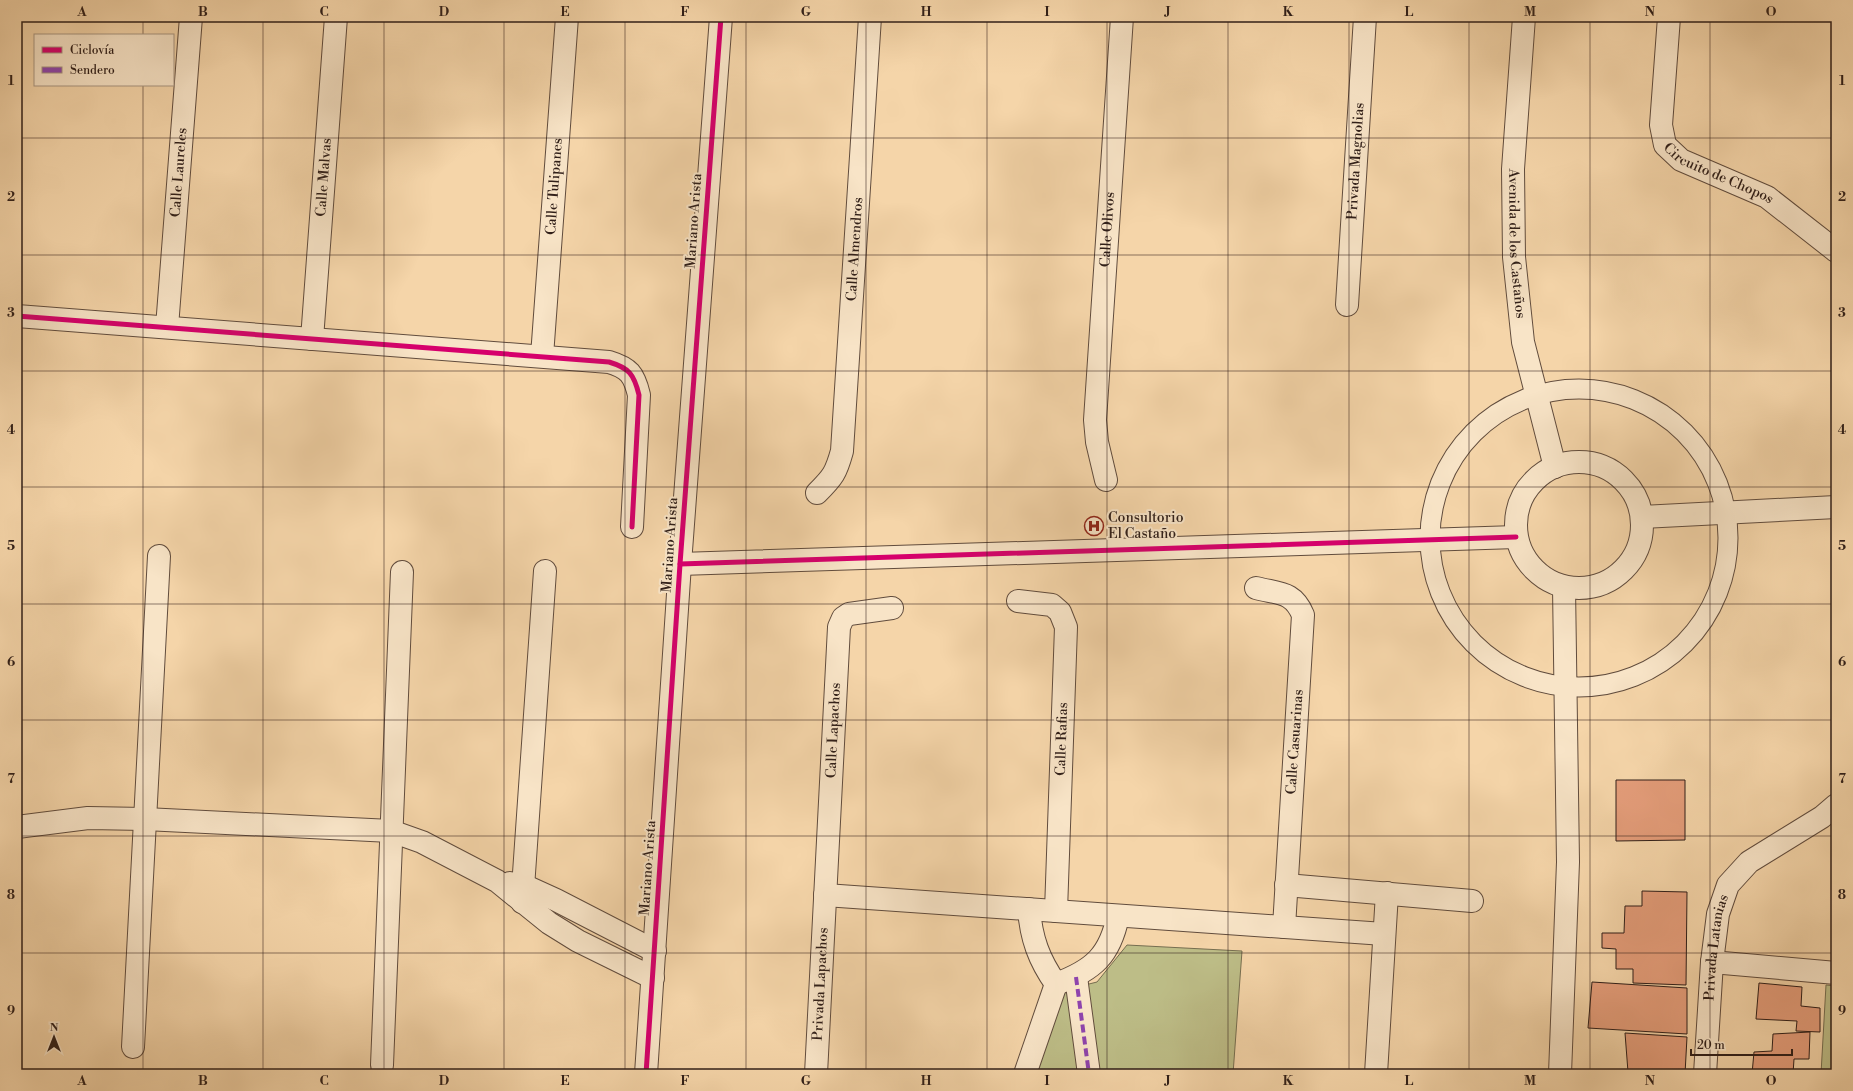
<svg xmlns="http://www.w3.org/2000/svg" width="1853" height="1091" font-family="'Libre Bodoni',serif">
<style>
.green{fill:#bdbd87;stroke:#766e50}
.building{fill:#e49d7a;stroke:#301f19}
.lines{fill:none;stroke-linecap:round;stroke-linejoin:round}
.lane-casing{stroke:#614c3d;stroke-width:21}
.street-casing{stroke:#614c3d;stroke-width:24}
.lane{stroke:#f8e4c7;stroke-width:19}
.street{stroke:#f8e4c7;stroke-width:22}
.quiet{stroke:#8e44ad;stroke-width:4;stroke-dasharray:8 4;stroke-linecap:butt}
.cycleway-casing{stroke:#f8e4c7;stroke-width:8}
.cycleway{stroke:#d6006c;stroke-width:5}
.grid{fill:none;stroke:#301f19;stroke-width:1;stroke-opacity:0.55}
.labels{text-anchor:middle;dominant-baseline:central;stroke-width:4;stroke-linejoin:round;paint-order:stroke}
.street-label{font-size:14px;fill:#301f19;stroke:#f8e4c7}
.poi-label{font-size:14px;fill:#301f19;stroke:#f8e4c7;text-anchor:start}
.neatline{fill:none;stroke:#301f19;stroke-width:1.5}
.grid-label{font-size:13px;text-anchor:middle;font-weight:bold;fill:#301f19}
</style>
<rect width="100%" height="100%" fill="#f5d5a9"/>
<filter id="stains"><feTurbulence type="fractalNoise" baseFrequency=".005" numOctaves="4"/><feColorMatrix values="0 0 0 0 .2 0 0 0 0 .09 0 0 0 0 .02 0 0 0 .5 -.17"/></filter>
<radialGradient id="worn" r=".72"><stop offset=".6" stop-color="#630" stop-opacity="0"/><stop offset="1" stop-color="#630" stop-opacity=".3"/></radialGradient>
<g class="green">
<path d="M1127,945l115,6 -9,123h-199l31,-84 32,-8z"/>
<path d="M1826,985l10,1v88h-15z"/>
</g>
<g class="building">
<path d="M1616,780h69v60l-69,1z"/>
<path d="M1642,891l45,1 -1,93 -53,-2v-14h-17v-20l-14,-1v-15h22l1,-27h17z"/>
<path d="M1592,982l95,6v46l-99,-6z"/>
<path d="M1759,983l43,4 -1,19 19,2v24l-24,-1 1,-10 -41,-2z"/>
<path d="M1810,1032l-1,27h-15l-1,15h-41l2,-22 18,-1 1,-17z"/>
<path d="M1625,1033l62,4 -2,37 -57,-2z"/>
</g>
<g class="lines">
<g class="lane-casing">
<circle id="lane" cx="1579" cy="538" r="149"/>
</g>
<g class="street-casing">
<g id="street">
<path id="s1" d="M1524,17l-11,152 1,88 9,85 32,125"/>
<path id="s2" d="M1669,17l-8,108 4,20 16,15 86,37 69,54"/>
<path id="s3" d="M1347,305l18,-288"/>
<path d="M17,316l592,46c20,6 25,12 30,33l-7,132"/>
<path id="s4" d="M167,327l24,-310"/>
<path id="s5" d="M312,339l24,-322"/>
<path id="s6" d="M542,356l25,-339"/>
<circle cx="1579" cy="525" r="63"/>
<path id="s7" d="M1106,480l-9,-38 -2,-22 27,-403"/>
<path id="s8" d="M817,493c16,-16 19,-20 25,-42l28,-434"/>
<path d="M1642,517l194,-10"/>
<path d="M680,564l836,-27"/>
<path d="M1256,588c23,6 37,3 47,27l-19,312"/>
<path d="M1018,601l34,4 8,7 6,15 -10,284"/>
<path d="M17,827l71,-9 57,1 246,12 31,11 75,39 52,42 29,18 75,37"/>
<path d="M510,883l13,2 33,15 99,51"/>
<path d="M1286,885l186,16"/>
<path d="M825,895l559,39"/>
<path d="M522,902l23,-331"/>
<path d="M1029,909c2,29 10,51 27,75"/>
<path d="M1712,962l124,11"/>
<path d="M1076,977l13,97"/>
<path d="M1056,984c38,-14 54,-29 62,-68"/>
<path d="M133,1047l26,-491"/>
<path d="M382,1065l20,-493"/>
<path d="M646,1074l34,-510 41,-547"/>
<path id="s9" d="M816,1074l23,-447 4,-9 6,-4 43,-6"/>
<path d="M1025,1074l31,-90"/>
<path d="M1376,1074l11,-181"/>
<path d="M1560,1074l8,-212 -4,-275"/>
<path id="s10" d="M1705,1074l7,-112 6,-48 10,-29 21,-23 73,-45 14,-12"/>
</g>
</g>
<use href="#lane" class="lane"/>
<use href="#street" class="street"/>
<path class="quiet" d="M1076,977l13,97"/>
<g class="cycleway-casing">
<g id="cycleway">
<path d="M17,316l592,46c20,6 25,12 30,33l-7,132"/>
<path d="M680,564l836,-27"/>
<path d="M646,1074l34,-510 41,-547"/>
</g>
</g>
<use href="#cycleway" class="cycleway"/>
</g>
<path class="grid" d="M143,17v18M263,17v1057M384,17v1057M504,17v1057M625,17v1057M746,17v1057M866,17v1057M987,17v1057M1107,17v1057M1228,17v1057M1349,17v1057M1469,17v1057M1590,17v1057M1710,17v1057M143,85v989M17,138h1819M17,255h1819M17,371h1819M17,487h1819M17,604h1819M17,720h1819M17,836h1819M17,953h1819"/>
<defs>
<g id="hospital-ring" transform="scale(1)"><circle r="9.5" fill="#f8e4c7" stroke="#8f2418" stroke-width="1.5"/><path d="M-5-5h3v3.5h4V-5h3V5h-3V1.5h-4V5h-3Z" fill="#8f2418"/></g>
</defs>
<g fill-rule="evenodd">
<use href="#hospital-ring" x="1094" y="526"/>
</g>
<g class="labels">
<g class="street-label">
<text stroke="none"><textPath href="#s3" startOffset="144">Privada Magnolias</textPath></text>
<text stroke="none"><textPath href="#s4" startOffset="155">Calle Laureles</textPath></text>
<text stroke="none"><textPath href="#s2" startOffset="190">Circuito de Chopos</textPath></text>
<text stroke="none"><textPath href="#s5" startOffset="162">Calle Malvas</textPath></text>
<text stroke="none"><textPath href="#s6" startOffset="170">Calle Tulipanes</textPath></text>
<text transform="translate(694 221) rotate(-86)">Mariano Arista</text>
<text stroke="none"><textPath href="#s7" startOffset="252">Calle Olivos</textPath></text>
<text stroke="none"><textPath href="#s1" startOffset="227">Avenida de los Castaños</textPath></text>
<text stroke="none"><textPath href="#s8" startOffset="252">Calle Almendros</textPath></text>
<text transform="translate(670 545) rotate(-86)">Mariano Arista</text>
<text stroke="none"><textPath href="#s9" startOffset="344">Calle Lapachos</textPath></text>
<text transform="translate(1062 739) rotate(-88)">Calle Rafias</text>
<text transform="translate(1295 742) rotate(-86)">Calle Casuarinas</text>
<text transform="translate(648 868) rotate(-86)">Mariano Arista</text>
<text stroke="none"><textPath href="#s10" startOffset="127">Privada Latanias</textPath></text>
<text stroke="none"><textPath href="#s9" startOffset="90">Privada Lapachos</textPath></text>
</g>
<g class="poi-label">
<text x="1108" y="518">Consultorio<tspan x="1108" dy="16">El Castaño</tspan></text>
</g>
</g>
<rect width="1853" height="1091" fill="none" stroke="#f5d5a9" stroke-width="44"/>
<rect x="34" y="34" width="140" height="52" fill="#f8e4c7" stroke="#a89581"/>
<rect x="42" y="47" width="20" height="6" fill="#d6006c" stroke="#a89581"/>
<text x="70" y="54" font-size="12" fill="#301f19">Ciclovía</text>
<rect x="42" y="67" width="20" height="6" fill="#8e44ad" stroke="#a89581"/>
<text x="70" y="74" font-size="12" fill="#301f19">Sendero</text>
<g transform="translate(54 1037)" stroke="#f8e4c7" stroke-width="3" paint-order="stroke">
<path d="M0-3L7 15L0 10L-7 15Z" fill="#301f19"/>
<text y="-6" font-size="11" font-weight="bold" text-anchor="middle" fill="#301f19">N</text>
</g>
<path d="M1691 1049v6h101v-6" fill="none" stroke="#301f19" stroke-width="2"/>
<text x="1697" y="1049" font-size="12" fill="#301f19" stroke="#f8e4c7" stroke-width="3" paint-order="stroke">20 m</text>
<rect x="22" y="22" width="1809" height="1047" class="neatline"/>
<g class="grid-label">
<text x="82" y="16">A</text>
<text x="203" y="16">B</text>
<text x="324" y="16">C</text>
<text x="444" y="16">D</text>
<text x="565" y="16">E</text>
<text x="685" y="16">F</text>
<text x="806" y="16">G</text>
<text x="926" y="16">H</text>
<text x="1047" y="16">I</text>
<text x="1168" y="16">J</text>
<text x="1288" y="16">K</text>
<text x="1409" y="16">L</text>
<text x="1530" y="16">M</text>
<text x="1650" y="16">N</text>
<text x="1771" y="16">O</text>
<text x="11" y="85">1</text>
<text x="1842" y="85">1</text>
<text x="11" y="201">2</text>
<text x="1842" y="201">2</text>
<text x="11" y="317">3</text>
<text x="1842" y="317">3</text>
<text x="11" y="434">4</text>
<text x="1842" y="434">4</text>
<text x="11" y="550">5</text>
<text x="1842" y="550">5</text>
<text x="11" y="666">6</text>
<text x="1842" y="666">6</text>
<text x="11" y="783">7</text>
<text x="1842" y="783">7</text>
<text x="11" y="899">8</text>
<text x="1842" y="899">8</text>
<text x="11" y="1015">9</text>
<text x="1842" y="1015">9</text>
<text x="82" y="1085">A</text>
<text x="203" y="1085">B</text>
<text x="324" y="1085">C</text>
<text x="444" y="1085">D</text>
<text x="565" y="1085">E</text>
<text x="685" y="1085">F</text>
<text x="806" y="1085">G</text>
<text x="926" y="1085">H</text>
<text x="1047" y="1085">I</text>
<text x="1168" y="1085">J</text>
<text x="1288" y="1085">K</text>
<text x="1409" y="1085">L</text>
<text x="1530" y="1085">M</text>
<text x="1650" y="1085">N</text>
<text x="1771" y="1085">O</text>
</g>
<rect width="100%" height="100%" filter="url(#stains)"/>
<rect width="100%" height="100%" fill="url(#worn)"/>
</svg>
